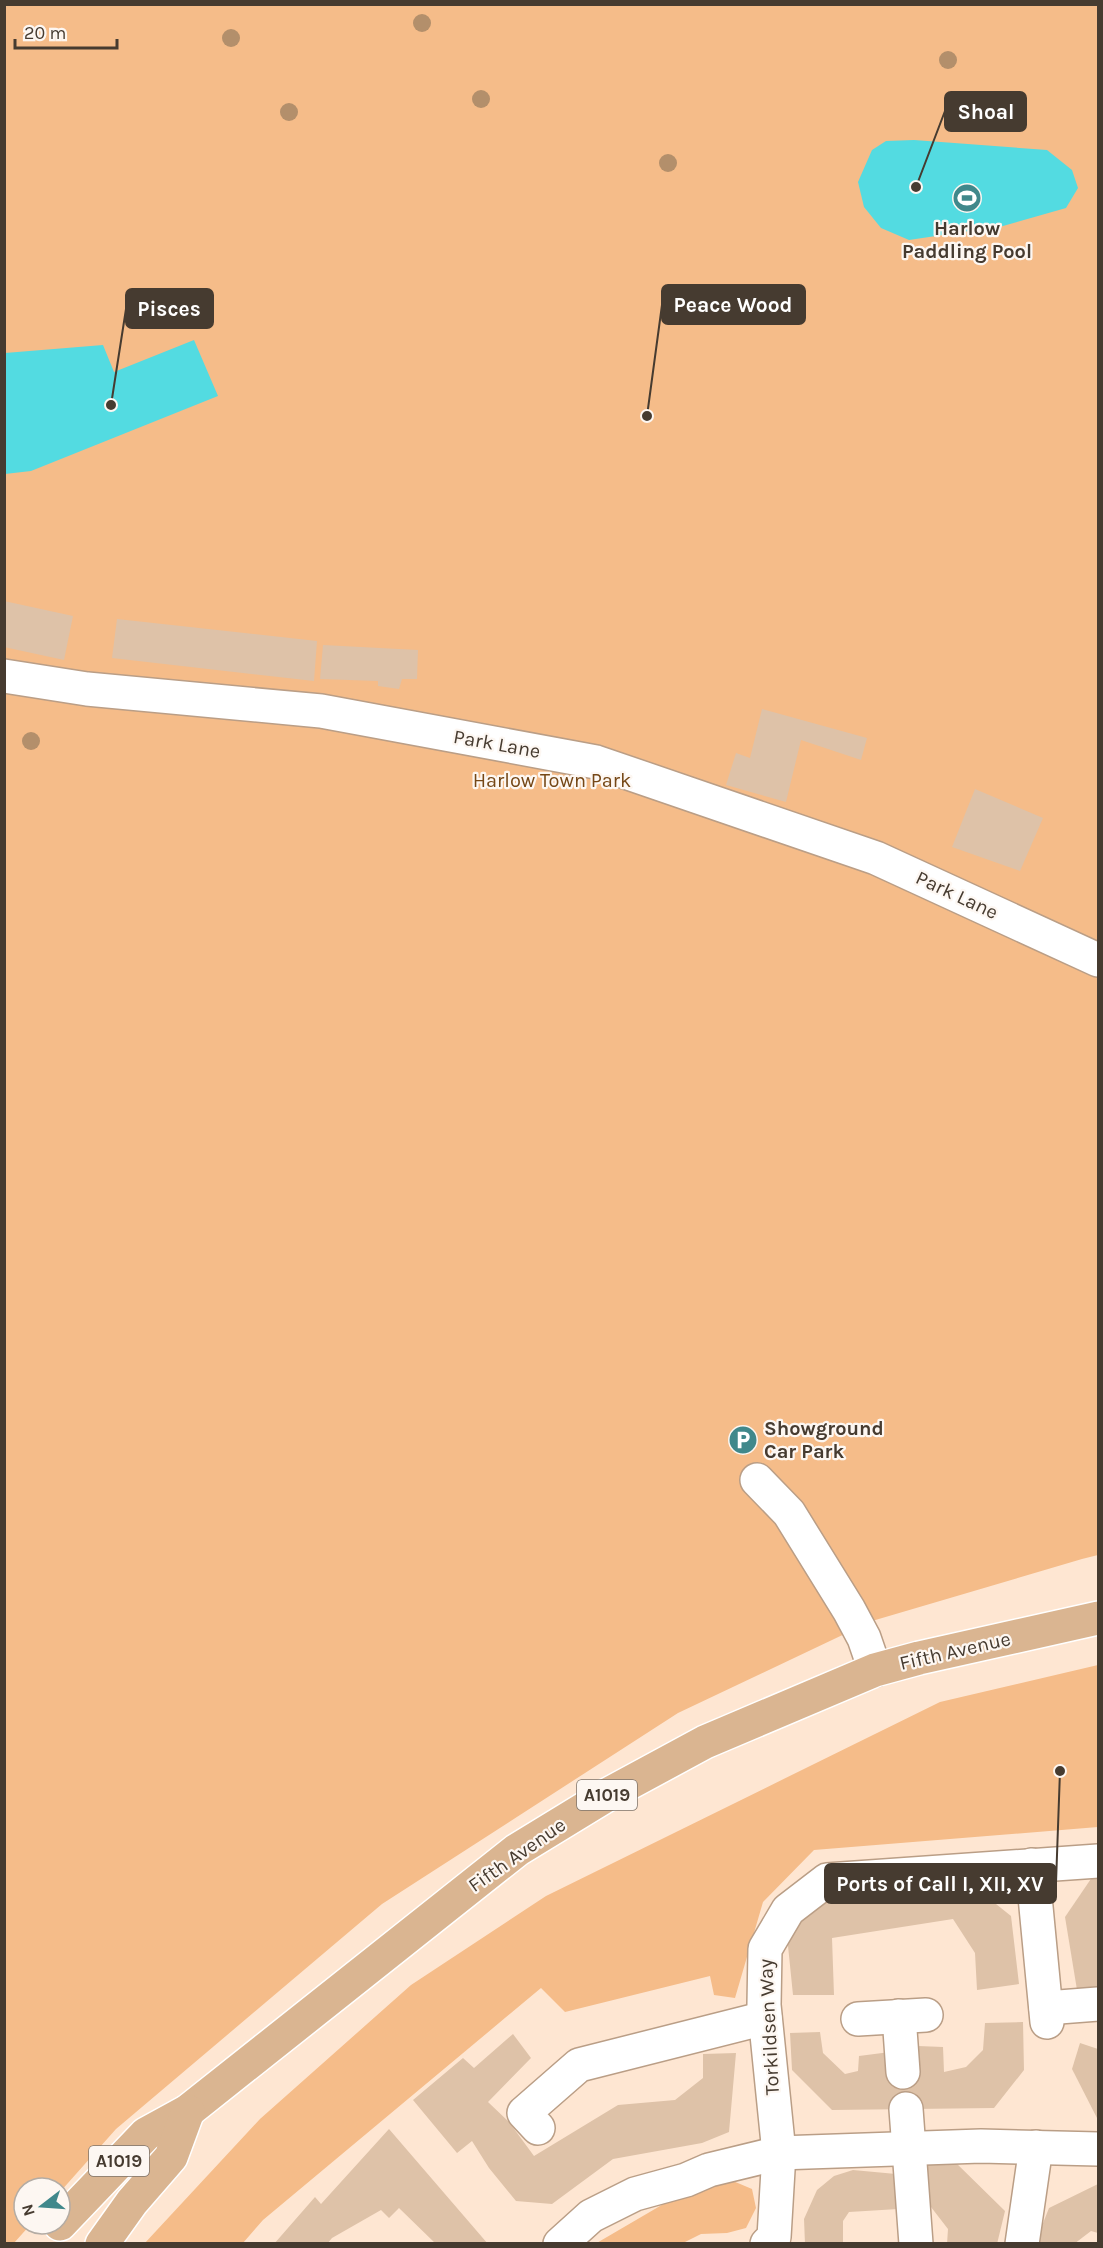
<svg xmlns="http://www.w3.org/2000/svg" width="1103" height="2248" font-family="Karla,sans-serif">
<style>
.green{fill:#f5bc89}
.water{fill:#53dbe1}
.building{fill:#dec2a8}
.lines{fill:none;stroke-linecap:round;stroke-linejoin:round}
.minor-casing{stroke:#ba9e86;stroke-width:36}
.major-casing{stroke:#fff;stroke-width:36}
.minor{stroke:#fff;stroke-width:33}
.major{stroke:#dab591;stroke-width:33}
.tree{fill:#b38f6b}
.labels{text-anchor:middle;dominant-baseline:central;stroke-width:4.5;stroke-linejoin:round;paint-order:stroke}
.shield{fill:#fdf7f2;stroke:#7d736a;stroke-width:1.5}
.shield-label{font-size:18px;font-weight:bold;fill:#463b30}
.poi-label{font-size:20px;font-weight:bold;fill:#463b30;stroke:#fdf7f2}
.street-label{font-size:20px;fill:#463b30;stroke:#fdf7f2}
.park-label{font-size:20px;fill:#754716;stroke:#fdf7f2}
.leader{fill:none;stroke:#463b30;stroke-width:2}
.callout-dot{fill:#463b30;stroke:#fdf7f2;stroke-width:2}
.callout{fill:#463b30;stroke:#463b30;stroke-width:2}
.callout-label{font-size:21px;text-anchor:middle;font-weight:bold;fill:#fff}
</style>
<rect width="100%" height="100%" fill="#fee6d2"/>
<g class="green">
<path d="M5,5h1093v1550l-16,4 -210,62 -194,92 -296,191 -266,225 -56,63v-4h-36v36h7l-17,19 -9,1z"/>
<path d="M1098,1665v162l-284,23 -51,52 -28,96 -21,-3 -4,-19 -145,36 -24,-24 -278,232 -20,23 -99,1 116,-125 151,-134 135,-89 394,-194z"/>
<path d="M733,2181l19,8 4,19 -10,20 -19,5 -26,1 -18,9 -88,1 77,-45z"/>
</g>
<g class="water">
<path d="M914,140l133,10 25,20 6,18 -12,20 -63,18 -94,14 -28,-12 -17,-21 -6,-25 14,-32 14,-9z"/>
<path d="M194,340l24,56 -187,75 -26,3v-121l98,-8 11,27z"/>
</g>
<g class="building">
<path d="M4,601l69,15 -9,44 -60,-13z"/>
<path d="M117,619l200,22 -3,40 -202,-23z"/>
<path d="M323,645l95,5 -1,29h-15l-3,10 -21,-3v-5l-58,-2z"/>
<path d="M762,709l105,29 -6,22 -60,-20 -15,62 -60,-17 10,-32 14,5z"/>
<path d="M975,789l68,29 -23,53 -68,-24z"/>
<path d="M1097,1870h1v128l-19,4 -14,-85z"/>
<path d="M956,1872l55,44 8,68 -42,6 -2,-37 -22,-34 -121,19 2,57h-41l-6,-59 41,-41z"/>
<path d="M1023,2022l1,48 -30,38 -162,2 -40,-40 -2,-37 30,-1 3,21 22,21 13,-3 1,-15 31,-4 26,17 2,-23 25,1 1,25 22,-5 17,-17 2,-27z"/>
<path d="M513,2034l18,24 -43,44 21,20 25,34 84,-51 57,-5 28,-22v-24l33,-1 -7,79 -27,11 -89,16 -61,45 -36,-3 -27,-33 -17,-27 -15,12 -44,-53 50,-42 11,10z"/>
<path d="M1080,2043l18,6v71l-26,-51z"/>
<path d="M389,2129l99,115h-52l-37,-36 -10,10 -8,-8 -49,28 -5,6h-53l41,-47 6,7z"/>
<path d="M953,2160l52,51 -8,33h-50l1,-15 -17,-22 -82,5 -6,9v23h-38l-1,-25 13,-29 17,-14 19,-6 43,4 27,-9z"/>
<path d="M1098,2184v49l-7,-2 -17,13h-37l1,-8 11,-28z"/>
</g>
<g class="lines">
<g class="minor-casing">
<g id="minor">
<path d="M4,676l83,13 234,22 275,51 280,96 222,102"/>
<path d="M757,1480l32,33 60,97 15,28 11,32"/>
<path d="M1032,1865l15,157"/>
<path d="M1046,2008l52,-4"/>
<path d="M899,2016l4,56"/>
<path d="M858,2019l68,-4"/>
<path d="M906,2109l10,135"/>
<path d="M538,2128l-14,-15 55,-48 186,-47"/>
<path d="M560,2244l31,-28 44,-22 51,-14 23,-10 70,-17 202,-7 117,3"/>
<path d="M767,2244l7,-7 5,-84 -15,-148 1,-56 23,-39 39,-30 271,-19"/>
<path d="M1022,2244l14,-97"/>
</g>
</g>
<g class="major-casing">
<g id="major">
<path d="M60,2224l86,-90 42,-23 329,-261 90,-55 98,-53 170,-72 44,-12 179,-40"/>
<path d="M102,2244l30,-42 39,-45 17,-46"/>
</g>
</g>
<use href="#minor" class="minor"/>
<use href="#major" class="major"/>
</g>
<g class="tree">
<circle cx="422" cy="23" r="9"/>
<circle cx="231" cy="38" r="9"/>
<circle cx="948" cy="60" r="9"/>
<circle cx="481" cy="99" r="9"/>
<circle cx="289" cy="112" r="9"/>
<circle cx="668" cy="163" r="9"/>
<circle cx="31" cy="741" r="9"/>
</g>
<defs>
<g id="stadium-disc" transform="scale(1.5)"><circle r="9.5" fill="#40888b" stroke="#fdf7f2"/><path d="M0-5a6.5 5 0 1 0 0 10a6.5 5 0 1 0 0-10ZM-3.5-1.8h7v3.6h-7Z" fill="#fff"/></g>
<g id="parking-disc" transform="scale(1.5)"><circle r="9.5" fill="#40888b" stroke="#fdf7f2"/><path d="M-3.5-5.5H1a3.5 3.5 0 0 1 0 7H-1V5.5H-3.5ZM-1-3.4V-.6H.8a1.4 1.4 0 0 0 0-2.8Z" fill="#fff"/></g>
</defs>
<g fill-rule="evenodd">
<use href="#stadium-disc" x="967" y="198"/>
<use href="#parking-disc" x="743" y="1440"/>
</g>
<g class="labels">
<g class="shield">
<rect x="577" y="1780" width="60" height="30" rx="4.5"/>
<rect x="89" y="2146" width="60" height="30" rx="4.5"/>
</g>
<g class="shield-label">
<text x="607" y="1795">A1019</text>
<text x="119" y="2161">A1019</text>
</g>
<g class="poi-label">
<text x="967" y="228">Harlow<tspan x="967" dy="23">Paddling Pool</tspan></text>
<text x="764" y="1428" text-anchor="start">Showground<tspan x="764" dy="23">Car Park</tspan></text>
</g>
<g class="street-label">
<text transform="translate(497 744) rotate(10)">Park Lane</text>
<text transform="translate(957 895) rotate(25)">Park Lane</text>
<text transform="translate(955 1651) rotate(-13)">Fifth Avenue</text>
<text transform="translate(517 1855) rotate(-35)">Fifth Avenue</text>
<text transform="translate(769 2027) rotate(-93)">Torkildsen Way</text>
</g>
<g class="park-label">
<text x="552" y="780">Harlow Town Park</text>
</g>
</g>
<path class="leader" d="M916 187L945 111M647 416L662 305M111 405L126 309M1060 1771L1056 1883"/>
<g class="callout-dot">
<circle cx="916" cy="187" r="6"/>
<circle cx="647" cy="416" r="6"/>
<circle cx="111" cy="405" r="6"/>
<circle cx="1060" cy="1771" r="6"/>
</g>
<g class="callout">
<rect x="945" y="92" width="81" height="39" rx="6"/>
<rect x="662" y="285" width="143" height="39" rx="6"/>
<rect x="126" y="289" width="87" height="39" rx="6"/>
<rect x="825" y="1864" width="231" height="39" rx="6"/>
</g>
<g class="callout-label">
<text x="986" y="119">Shoal</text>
<text x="733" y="312">Peace Wood</text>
<text x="169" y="316">Pisces</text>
<text x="940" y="1891">Ports of Call I, XII, XV</text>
</g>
<rect width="1103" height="2248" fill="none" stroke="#463b30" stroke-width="12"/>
<g transform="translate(42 2206) rotate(253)"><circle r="28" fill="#fdf7f2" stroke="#b4aca4" stroke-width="1.5"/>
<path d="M0-4.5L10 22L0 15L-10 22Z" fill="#40888b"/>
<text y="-9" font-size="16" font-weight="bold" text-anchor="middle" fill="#463b30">N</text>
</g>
<path d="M15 39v9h102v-9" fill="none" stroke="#463b30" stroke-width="3"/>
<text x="24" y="39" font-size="18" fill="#463b30" stroke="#fdf7f2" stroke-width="4.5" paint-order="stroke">20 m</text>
</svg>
